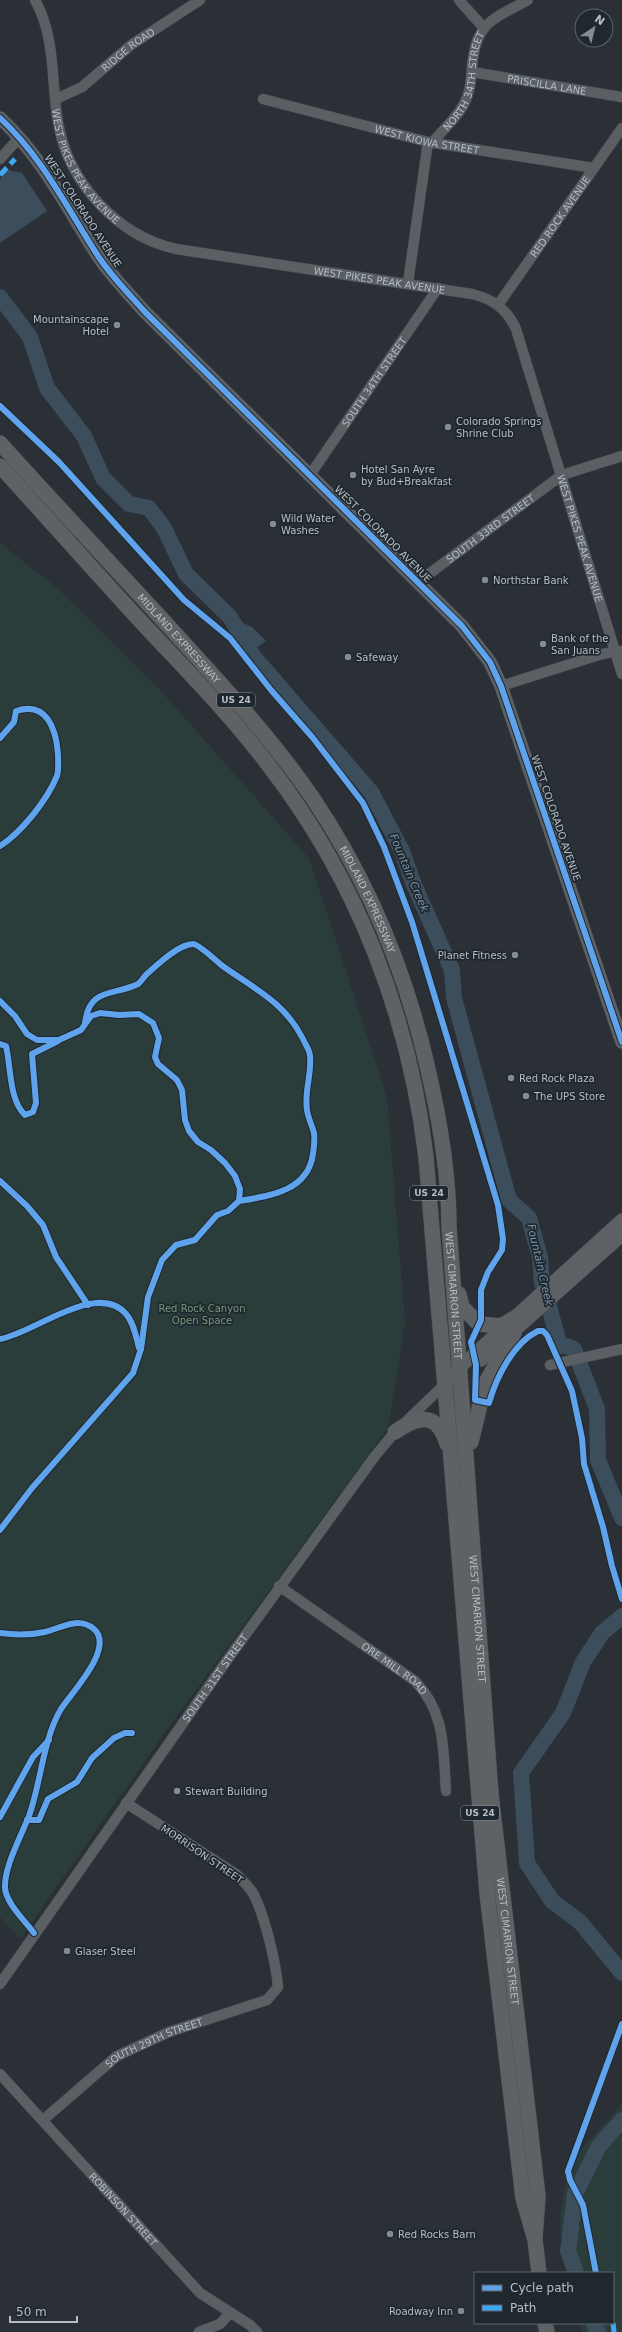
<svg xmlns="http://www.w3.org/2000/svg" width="622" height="2332" font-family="'DejaVu Sans',sans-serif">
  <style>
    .green { fill: #2b3d3b }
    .water { fill: #3c4e5c }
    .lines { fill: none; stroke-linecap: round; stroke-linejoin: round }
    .river { stroke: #3c4e5c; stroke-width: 16 }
    .minor-casing { stroke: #484c51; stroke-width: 11 }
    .major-casing { stroke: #484d52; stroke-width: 14 }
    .highway-casing { stroke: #474c51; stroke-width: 16 }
    .minor { stroke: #5a5f64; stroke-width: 10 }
    .major { stroke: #5d6165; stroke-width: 13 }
    .highway { stroke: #5f6264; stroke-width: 15 }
    .quiet { stroke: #3fa9f5; stroke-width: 5; stroke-dasharray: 10 5; stroke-linecap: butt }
    .cycleway-casing { stroke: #1f282f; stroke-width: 8 }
    .cycleway { stroke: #60a3ed; stroke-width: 6 }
    .poi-dot { fill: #848c93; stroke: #1f282f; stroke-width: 1.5 }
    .labels { text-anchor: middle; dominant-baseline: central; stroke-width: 3.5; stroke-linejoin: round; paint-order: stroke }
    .shield { fill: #1f282f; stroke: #889198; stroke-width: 1 }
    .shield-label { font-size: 9px; font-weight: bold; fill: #b5bec5 }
    .street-label { font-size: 10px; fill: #b5bec5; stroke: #1f282f }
    .poi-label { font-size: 10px; fill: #b5bec5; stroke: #1f282f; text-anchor: start }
    .park-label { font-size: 10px; fill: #76987a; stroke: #1f282f }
    .water-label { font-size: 11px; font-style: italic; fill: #7a92a5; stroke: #1f282f }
  </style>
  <rect width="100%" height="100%" fill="#2a3036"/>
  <!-- green -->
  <g class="green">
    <polygon points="0,543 56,587 160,690 309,858 387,1097 405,1323 388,1428 166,1731 20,1939 0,1917"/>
    <path d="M 622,2103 L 622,2332 L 582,2332 L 580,2323 L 613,2323 L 613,2273 L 567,2273 C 559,2241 557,2211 567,2179 C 568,2174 569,2166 572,2162 C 585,2140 608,2124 622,2103 Z"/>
  </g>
  <!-- water -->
  <g class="water">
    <polygon points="8,170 22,173 47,211 0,243 0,179"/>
    <polygon points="234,619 252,627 266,641 247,655 235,638 230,623"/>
  </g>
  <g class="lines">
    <!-- river -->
    <g class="river">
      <polyline points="0,297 30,337 47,388 84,436 103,478 129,504 149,508 164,528 186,574 230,617 254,657 371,792 402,851 414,885 452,970 454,998 509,1200 529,1218 540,1257 542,1282 560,1346 567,1346 574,1349 597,1409 598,1460 622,1518"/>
      <polyline points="622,1616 602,1633 583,1662 563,1713 521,1773 527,1863 552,1901 580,1922 622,1973"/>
      <polyline points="576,2273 568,2251 575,2194 599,2146 622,2120"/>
      <polyline points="594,2323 598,2332"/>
    </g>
    <!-- minor casing -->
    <g class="minor-casing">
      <g id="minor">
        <path id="s1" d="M 35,0 C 56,37 51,82 58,122 C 68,183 118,236 176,249 L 472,294 C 493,299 507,309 516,329 L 622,674"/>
        <polyline points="459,0 483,27"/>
        <path id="s2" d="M 472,72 L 622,97"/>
        <path id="s3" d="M 56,99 L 82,87 L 131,45 L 200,0"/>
        <path id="s4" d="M 263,99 L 428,142 L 594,168"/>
        <path id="s5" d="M 432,143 C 444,128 463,113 468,94 C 472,83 471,70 473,58 C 478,20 498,17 528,0"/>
        <polyline points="0,159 20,137"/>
        <polyline points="408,283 428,142"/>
        <path id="s6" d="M 498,305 L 622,128"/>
        <path id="s7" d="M 310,475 L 438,288"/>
        <path id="s8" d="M 418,582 L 562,475 L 622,456"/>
        <polyline points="501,686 602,654 622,651"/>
        <polyline points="550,1365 622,1349"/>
        <path id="s9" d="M 279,1586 L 415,1681 C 446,1713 443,1749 446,1791"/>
        <path id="s10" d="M 0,1984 L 230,1656 L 375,1456 L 395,1432 L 445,1384"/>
        <path id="s11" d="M 0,2074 L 200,2293 L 250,2325 L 257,2332"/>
        <path id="s12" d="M 43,2120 L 117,2056 L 169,2032 L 267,2000 L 278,1987 C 276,1963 265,1917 254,1895 C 250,1887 243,1881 236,1874 L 126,1803"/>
        <polyline points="199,2332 220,2324 230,2313"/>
      </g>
    </g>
    <!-- major casing -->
    <g class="major-casing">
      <g id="major">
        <path d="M 0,118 C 43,158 67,208 98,256 C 112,277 129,294 145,312 L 462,626 L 490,662 L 501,686 L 622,1042"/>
        <polyline points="481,1360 622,1235"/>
        <polyline points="445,1384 459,1368 622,1220"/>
      </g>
    </g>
    <!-- highway casing -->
    <g class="highway-casing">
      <g id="highway">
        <path id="s13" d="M 0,443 C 56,505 114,567 171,629 C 220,683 270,736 312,797 C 366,877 404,967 426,1061 C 439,1115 449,1172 449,1227 L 491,1794 L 538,2196 L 535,2238"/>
        <path d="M 0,466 C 45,515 89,565 134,614 C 180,664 229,712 270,767 C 357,880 409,1015 426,1157 L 487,1893 L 523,2198 L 535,2240 L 539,2273"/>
        <polyline points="459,1294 462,1307 479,1324 501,1326 518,1316"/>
        <path d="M 395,1432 C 417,1417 437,1410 447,1444"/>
        <polyline points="471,1442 485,1384 514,1333"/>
        <polyline points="545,2323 547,2332"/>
      </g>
    </g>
    <!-- minor -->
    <use href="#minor" class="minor"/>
    <!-- major -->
    <use href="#major" class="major"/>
    <!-- highway -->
    <use href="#highway" class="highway"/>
    <!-- quiet -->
    <g class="quiet">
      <polyline points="0,175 15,159"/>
      <polyline points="613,2323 614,2332"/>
    </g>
    <!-- cycleway casing -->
    <g class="cycleway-casing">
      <g id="cycleway">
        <path d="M 0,118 C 43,158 67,208 98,256 C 112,277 129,294 145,312 L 462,626 L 490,662 L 501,686 L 622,1042"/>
        <path d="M 0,406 L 59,462 L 184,600 L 230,638 L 271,690 L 313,738 L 363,803 L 384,847 L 412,922 L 498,1205 L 503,1239 L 502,1250 L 488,1272 L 481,1290 L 481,1320 L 471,1342 L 476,1365 L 475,1400 L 489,1403 C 496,1378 513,1343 538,1331 L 543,1331 L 547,1335 L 572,1391 L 582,1438 L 584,1464 L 603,1527 L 612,1566 L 622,1599"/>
        <path d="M 0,738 L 14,722 L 16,711 C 47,701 56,729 58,754 C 58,761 59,769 57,776 C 47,800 22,832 0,846"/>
        <polyline points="0,1001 15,1016 27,1034 37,1040 59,1040 81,1030 91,1016 100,1013 119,1015 139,1014 153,1023 159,1038 155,1057 158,1064 177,1080 182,1090 185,1120 189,1131 198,1142 211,1150 225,1163 235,1176 240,1189 239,1201 228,1211 217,1215 195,1240 176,1245 162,1260 148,1297 141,1349 133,1373 32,1488 0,1530"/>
        <path d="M 85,1023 C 89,987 114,996 138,984 C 142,981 144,976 148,973 C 158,964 179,944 193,944 C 199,944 217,962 224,967 C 255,989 285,1003 303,1039 C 305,1044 310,1050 310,1056 C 312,1073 304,1092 307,1110 C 308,1118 312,1125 314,1133 C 315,1139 314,1147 313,1154 C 308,1191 270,1196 239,1201"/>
        <path d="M 0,1044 L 6,1046 C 11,1067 9,1100 25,1115 L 33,1112 L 36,1103 L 32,1054 L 58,1041"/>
        <polyline points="0,1181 27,1206 43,1225 56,1257 88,1305"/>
        <path d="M 0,1339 C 33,1334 97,1280 126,1314 C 134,1323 136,1337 139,1348"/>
        <path d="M 0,1633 C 15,1635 31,1635 45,1632 C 61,1628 78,1616 94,1629 C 115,1648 72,1692 61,1709 C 43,1739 41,1783 29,1816 C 21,1836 4,1867 5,1888 C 6,1903 25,1921 34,1933"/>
        <polyline points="0,1817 33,1757 49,1740"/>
        <polyline points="27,1820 39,1820 48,1799 77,1782 92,1758 114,1738 125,1733 132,1733"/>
        <polyline points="596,2273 583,2205 570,2180 568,2171 622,2024"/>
      </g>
    </g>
    <!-- cycleway -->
    <use href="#cycleway" class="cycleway"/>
  </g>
  <!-- markers -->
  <g class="poi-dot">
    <circle cx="117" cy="325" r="4"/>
    <circle cx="448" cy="427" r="4"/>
    <circle cx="353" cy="475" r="4"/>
    <circle cx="273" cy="524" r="4"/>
    <circle cx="485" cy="580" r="4"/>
    <circle cx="543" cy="644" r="4"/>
    <circle cx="348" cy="657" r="4"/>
    <circle cx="515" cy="955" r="4"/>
    <circle cx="511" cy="1078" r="4"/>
    <circle cx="526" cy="1096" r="4"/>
    <circle cx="177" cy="1791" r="4"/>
    <circle cx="67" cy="1951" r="4"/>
    <circle cx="390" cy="2234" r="4"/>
    <circle cx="461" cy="2311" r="4"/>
  </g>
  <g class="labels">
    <!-- shield labels -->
    <g class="shield">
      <rect x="217" y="693" width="38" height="14" rx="3"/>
      <rect x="410" y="1186" width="38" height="14" rx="3"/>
      <rect x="461" y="1806" width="38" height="14" rx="3"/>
    </g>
    <g class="shield-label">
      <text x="236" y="700">US 24</text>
      <text x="429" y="1193">US 24</text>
      <text x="480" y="1813">US 24</text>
    </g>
    <!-- street labels -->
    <g class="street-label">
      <text stroke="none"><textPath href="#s3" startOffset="88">RIDGE ROAD</textPath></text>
      <text stroke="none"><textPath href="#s5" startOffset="72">NORTH 34TH STREET</textPath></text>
      <text stroke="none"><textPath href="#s2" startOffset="76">PRISCILLA LANE</textPath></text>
      <text stroke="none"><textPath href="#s4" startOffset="169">WEST KIOWA STREET</textPath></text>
      <text stroke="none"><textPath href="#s1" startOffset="178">WEST PIKES PEAK AVENUE</textPath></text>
      <text transform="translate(83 211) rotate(57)">WEST COLORADO AVENUE</text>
      <text stroke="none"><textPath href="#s6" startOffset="108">RED ROCK AVENUE</textPath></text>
      <text stroke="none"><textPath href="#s1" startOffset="514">WEST PIKES PEAK AVENUE</textPath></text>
      <text stroke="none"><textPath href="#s7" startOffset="113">SOUTH 34TH STREET</textPath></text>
      <text stroke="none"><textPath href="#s8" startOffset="90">SOUTH 33RD STREET</textPath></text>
      <text transform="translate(383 534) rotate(45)">WEST COLORADO AVENUE</text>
      <text stroke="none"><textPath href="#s1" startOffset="885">WEST PIKES PEAK AVENUE</textPath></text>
      <text stroke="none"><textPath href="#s13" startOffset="265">MIDLAND EXPRESSWAY</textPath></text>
      <text transform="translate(556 818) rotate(71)">WEST COLORADO AVENUE</text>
      <text stroke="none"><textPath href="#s13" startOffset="589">MIDLAND EXPRESSWAY</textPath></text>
      <text stroke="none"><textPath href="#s13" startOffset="998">WEST CIMARRON STREET</textPath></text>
      <text stroke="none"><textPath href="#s13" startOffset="1322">WEST CIMARRON STREET</textPath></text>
      <text stroke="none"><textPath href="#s9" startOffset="142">ORE MILL ROAD</textPath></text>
      <text stroke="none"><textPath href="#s10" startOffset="374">SOUTH 31ST STREET</textPath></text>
      <text transform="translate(202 1854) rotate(34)">MORRISON STREET</text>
      <text stroke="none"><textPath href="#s13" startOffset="1646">WEST CIMARRON STREET</textPath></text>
      <text stroke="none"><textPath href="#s12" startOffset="137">SOUTH 29TH STREET</textPath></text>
      <text stroke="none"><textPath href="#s11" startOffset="183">ROBINSON STREET</textPath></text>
    </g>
    <!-- poi labels -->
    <g class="poi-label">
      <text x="109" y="319" text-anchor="end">Mountainscape<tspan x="109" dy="12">Hotel</tspan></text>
      <text x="456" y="421">Colorado Springs<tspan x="456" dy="12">Shrine Club</tspan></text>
      <text x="361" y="469">Hotel San Ayre<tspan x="361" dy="12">by Bud+Breakfast</tspan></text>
      <text x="281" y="518">Wild Water<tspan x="281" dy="12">Washes</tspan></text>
      <text x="493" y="580">Northstar Bank</text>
      <text x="551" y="638">Bank of the<tspan x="551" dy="12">San Juans</tspan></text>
      <text x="356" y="657">Safeway</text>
      <text x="507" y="955" text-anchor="end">Planet Fitness</text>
      <text x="519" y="1078">Red Rock Plaza</text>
      <text x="534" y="1096">The UPS Store</text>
      <text x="185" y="1791">Stewart Building</text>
      <text x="75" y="1951">Glaser Steel</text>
      <text x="398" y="2234">Red Rocks Barn</text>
      <text x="453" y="2311" text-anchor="end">Roadway Inn</text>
    </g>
    <!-- park labels -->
    <g class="park-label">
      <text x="202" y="1308">Red Rock Canyon<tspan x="202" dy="12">Open Space</tspan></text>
    </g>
    <!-- water labels -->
    <g class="water-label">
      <text transform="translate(409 873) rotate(67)">Fountain Creek</text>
      <text transform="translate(540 1265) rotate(77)">Fountain Creek</text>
    </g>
  </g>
  <!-- legend -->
  <rect x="474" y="2272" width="140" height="52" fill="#1f282f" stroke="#5b646b"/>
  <rect x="482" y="2285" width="20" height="6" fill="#60a3ed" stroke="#5b646b"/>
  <text x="510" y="2292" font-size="12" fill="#b5bec5">Cycle path</text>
  <rect x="482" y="2305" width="20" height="6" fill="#3fa9f5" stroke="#5b646b"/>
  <text x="510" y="2312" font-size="12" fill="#b5bec5">Path</text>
  <!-- north arrow -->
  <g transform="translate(594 28) rotate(35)"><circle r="19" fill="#1f282f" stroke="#5b646b"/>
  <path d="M0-3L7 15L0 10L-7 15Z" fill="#848c93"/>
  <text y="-6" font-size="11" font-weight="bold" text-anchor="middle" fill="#b5bec5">N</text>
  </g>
  <!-- scale -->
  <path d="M10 2316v6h67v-6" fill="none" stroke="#b5bec5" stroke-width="2"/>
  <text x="16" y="2316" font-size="12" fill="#b5bec5" stroke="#1f282f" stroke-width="3" paint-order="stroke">50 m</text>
</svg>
